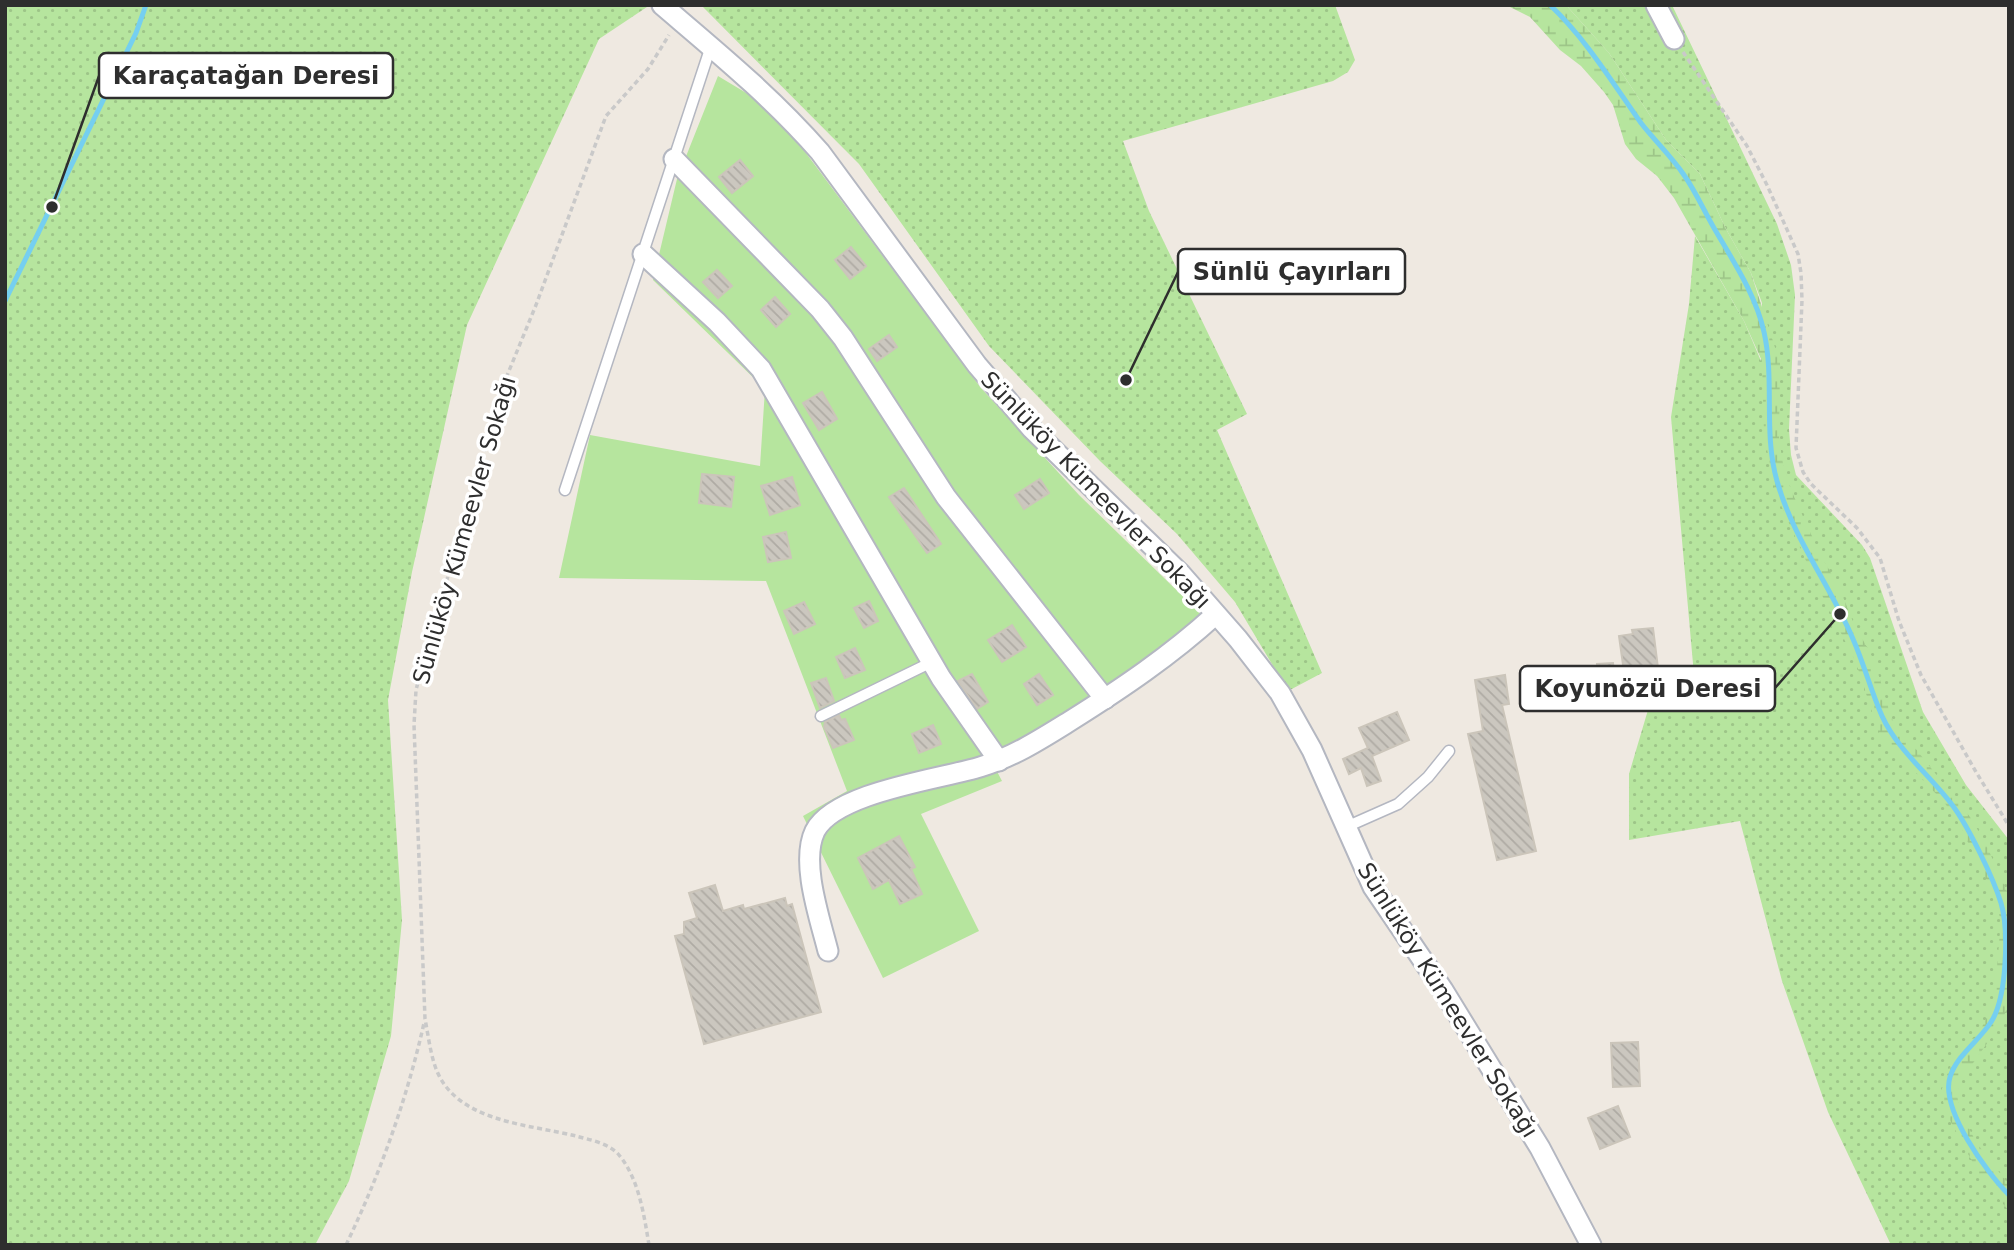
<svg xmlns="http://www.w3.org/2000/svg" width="2014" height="1250" font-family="'DejaVu Sans',sans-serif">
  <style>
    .grass { fill: url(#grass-dots) }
    .wetland { fill: url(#wetland-marsh) }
    .garden { fill: #b6e59e }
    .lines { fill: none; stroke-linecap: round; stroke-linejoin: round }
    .stream { stroke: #75cff0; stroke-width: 5 }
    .building { fill: url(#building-back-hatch); stroke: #cbc5ba; stroke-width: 2 }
    .service-casing { stroke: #b4b7c1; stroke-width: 13 }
    .minor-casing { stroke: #b4b7c1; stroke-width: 23 }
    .path { stroke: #c9c9c9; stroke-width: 3.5; stroke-dasharray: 5 3.5; stroke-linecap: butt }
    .service { stroke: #fff; stroke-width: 10 }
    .minor { stroke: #fff; stroke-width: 19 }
    .labels { text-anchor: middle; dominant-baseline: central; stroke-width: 7; stroke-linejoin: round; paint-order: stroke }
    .street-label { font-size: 23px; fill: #2e2e2e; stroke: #fff }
    .leader { fill: none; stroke: #2e2e2e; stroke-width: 2.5 }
    .callout-dot { fill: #2e2e2e; stroke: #fff; stroke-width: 2.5 }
    .callout { fill: #fff; stroke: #2e2e2e; stroke-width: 2.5 }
    .callout-label { font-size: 24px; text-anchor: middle; font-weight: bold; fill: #2e2e2e }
  </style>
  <defs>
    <pattern id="grass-dots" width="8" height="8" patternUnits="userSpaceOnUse" patternTransform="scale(1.75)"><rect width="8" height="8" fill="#b6e59e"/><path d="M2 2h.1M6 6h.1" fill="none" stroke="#9dc588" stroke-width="1.8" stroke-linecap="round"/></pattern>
    <pattern id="wetland-marsh" width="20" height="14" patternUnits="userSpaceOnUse" patternTransform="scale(1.75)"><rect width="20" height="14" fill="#b6e59e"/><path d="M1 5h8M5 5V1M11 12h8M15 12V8" fill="none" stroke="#9dc588"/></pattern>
    <pattern id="building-back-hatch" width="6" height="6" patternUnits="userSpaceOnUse" patternTransform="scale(1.75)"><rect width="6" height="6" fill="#cbc7bf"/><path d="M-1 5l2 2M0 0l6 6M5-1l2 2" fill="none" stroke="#afaba4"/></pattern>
  </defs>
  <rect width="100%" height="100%" fill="#efe9e1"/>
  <!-- grass -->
  <g class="grass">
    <polygon points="5,5 650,5 599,39 467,325 412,572 388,700 402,920 391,1036 349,1181 315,1245 5,1245"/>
    <polygon points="701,5 1335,5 1355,60 1348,72 1333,81 1123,141 1149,211 1247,414 1217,430 1322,673 1288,691 1235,602 1177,534 1100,461 989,346 859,164"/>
    <polygon points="1566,5 1672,5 1777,224 1791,265 1795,295 1789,429 1791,455 1796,475 1862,545 1870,558 1923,712 1966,785 2009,840 2009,1245 1891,1245 1828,1112 1782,981 1740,821 1629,840 1629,774 1653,693 1695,686 1671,417 1689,304 1695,236 1744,321 1761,361 1762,303 1751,273 1726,229 1700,174 1666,140 1609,53"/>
  </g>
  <!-- wetland -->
  <polygon class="wetland" points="1506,5 1566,5 1609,53 1666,140 1700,174 1726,229 1751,273 1780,363 1779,438 1783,464 1791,490 1820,554 1839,587 1854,624 1874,660 1892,719 1970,817 1985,842 2009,896 2009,1002 2004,1016 1993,1035 1961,1080 1957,1095 1960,1111 1976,1142 2009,1185 2009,1211 1980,1176 1945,1111 1941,1091 1952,1062 1982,1027 1994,1002 2001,920 1987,881 1956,818 1943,801 1880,736 1856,663 1816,583 1775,492 1764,433 1762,361 1744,321 1674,198 1657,176 1636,159 1625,144 1613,105 1604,92 1581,66 1560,50 1530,17"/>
  <!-- garden -->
  <polygon class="garden" points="718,76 763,103 794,137 981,388 1079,495 1203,616 1110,686 991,760 1002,781 921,814 979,931 883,978 803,816 847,791 766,581 559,578 590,435 760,466 765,389 653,280 677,179"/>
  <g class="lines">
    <!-- stream -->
    <g class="stream">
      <path d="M 1550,5 C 1586,39 1612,82 1641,123 C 1655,141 1672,157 1684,175 C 1696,192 1704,211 1714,228 C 1733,261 1756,295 1764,332 C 1775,381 1763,432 1777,481 C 1793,538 1830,585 1853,639 C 1864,664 1871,691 1882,716 C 1898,751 1930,775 1953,806 C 1969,828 1993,877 2001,903 C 2009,930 2007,998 1991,1022 C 1979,1041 1957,1055 1950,1077 C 1940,1109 1987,1173 2009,1195"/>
      <polyline points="5,301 136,33 146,5"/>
    </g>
  </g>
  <!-- building -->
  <g class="building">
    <polygon points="740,160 753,176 732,193 719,177"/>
    <polygon points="851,247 866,266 850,279 835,260"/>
    <polygon points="717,270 732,286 718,298 703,282"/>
    <polygon points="775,297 790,314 776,327 761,310"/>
    <polygon points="889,335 897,347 877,361 869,349"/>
    <polygon points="822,392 837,419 819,430 803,403"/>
    <polygon points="702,474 734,477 731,507 699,503"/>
    <polygon points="792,477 800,505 770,515 761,486"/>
    <polygon points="1040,479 1049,493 1024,509 1015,495"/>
    <polygon points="904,488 941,544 927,553 889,497"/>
    <polygon points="786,532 791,558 768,562 763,537"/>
    <polygon points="869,601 878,621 864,628 854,608"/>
    <polygon points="804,602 815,624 794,634 784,611"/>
    <polygon points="1012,625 1026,647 1002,662 988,640"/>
    <polygon points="1653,628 1658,668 1624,672 1619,636 1633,634 1632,630"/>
    <polygon points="855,648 865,670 845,678 836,657"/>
    <polygon points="1613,663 1615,680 1598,681 1597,664"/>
    <polygon points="972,674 988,702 977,709 958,681"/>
    <polygon points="1039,674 1053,695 1037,705 1024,684"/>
    <polygon points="1505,675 1509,704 1502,705 1536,851 1497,860 1468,734 1483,731 1475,680"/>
    <polygon points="826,678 834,701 820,708 811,683"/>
    <polygon points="1397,712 1409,740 1372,756 1381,781 1367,786 1361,768 1349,774 1343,759 1368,748 1359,728"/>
    <polygon points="839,715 841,720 845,719 854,740 833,748 824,727 825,722"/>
    <polygon points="933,725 941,744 919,753 912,734"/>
    <polygon points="899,836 915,867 911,869 922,894 900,904 889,880 873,889 858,858"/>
    <polygon points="715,885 723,911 743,905 744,909 785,898 787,906 792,904 821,1012 704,1044 675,936 684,934 684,922 697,918 689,893"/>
    <polygon points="1638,1042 1640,1086 1613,1087 1611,1043"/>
    <polygon points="1618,1106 1630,1137 1600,1149 1588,1118"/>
  </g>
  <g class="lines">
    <!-- service casing -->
    <g class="service-casing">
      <g id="service">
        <polyline points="565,490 711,46"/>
        <polyline points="821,716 932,662"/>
        <polyline points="1346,827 1398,804 1428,777 1449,751"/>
      </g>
    </g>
    <!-- minor casing -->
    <g class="minor-casing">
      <g id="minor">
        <path d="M 662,5 C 717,52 772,97 820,152 L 977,365 L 1032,429 L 1181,574 L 1238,639 L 1280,693 L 1312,750 L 1373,887 L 1443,990 L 1540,1148 L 1591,1245"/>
        <polyline points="1656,5 1674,39"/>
        <polyline points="674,159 820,309 843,338 946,497 1105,699"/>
        <polyline points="643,254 717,322 761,369 941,678 999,761"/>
        <path d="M 828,951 C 820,919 800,862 815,831 C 835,792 941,779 980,767 C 1013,757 1041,739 1070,721 C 1121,689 1170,656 1215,615"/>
      </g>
    </g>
    <!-- path -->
    <g class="path">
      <polyline points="1683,52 1747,146 1767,185 1798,254 1801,273 1802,300 1796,448 1803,472 1811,484 1857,528 1880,558 1899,621 1921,675 1976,772 2009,826"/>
      <path d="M 346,1245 C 380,1174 407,1099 424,1023"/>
      <path d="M 649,1245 C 644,1215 639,1179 619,1155 C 609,1143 590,1140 576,1136 C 527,1124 454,1122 435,1066 C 430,1051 428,1034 425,1019 L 414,725 L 416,690 L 428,645 L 504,383 L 536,305 L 606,116 L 648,69 L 669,35"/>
    </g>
    <!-- service -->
    <use href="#service" class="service"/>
    <!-- minor -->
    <use href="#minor" class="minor"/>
  </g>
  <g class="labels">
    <!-- street labels -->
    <g class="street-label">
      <text transform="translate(1096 490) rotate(46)">Sünlüköy Kümeevler Sokağı</text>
      <text transform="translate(464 530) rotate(-74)">Sünlüköy Kümeevler Sokağı</text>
      <text transform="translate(1448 1000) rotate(58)">Sünlüköy Kümeevler Sokağı</text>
    </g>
  </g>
  <!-- callouts -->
  <path class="leader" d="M52 207L99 76M1126 380L1178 272M1840 614L1775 688"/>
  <g class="callout-dot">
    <circle cx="52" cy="207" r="7"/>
    <circle cx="1126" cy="380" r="7"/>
    <circle cx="1840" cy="614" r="7"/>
  </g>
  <g class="callout">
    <rect x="99" y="53" width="294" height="45" rx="7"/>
    <rect x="1178" y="249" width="227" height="45" rx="7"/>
    <rect x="1520" y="666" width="255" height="45" rx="7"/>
  </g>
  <g class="callout-label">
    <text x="246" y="84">Karaçatağan Deresi</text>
    <text x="1292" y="280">Sünlü Çayırları</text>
    <text x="1648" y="697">Koyunözü Deresi</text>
  </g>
  <!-- border -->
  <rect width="2014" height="1250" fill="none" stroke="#2e2e2e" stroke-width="14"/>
</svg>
